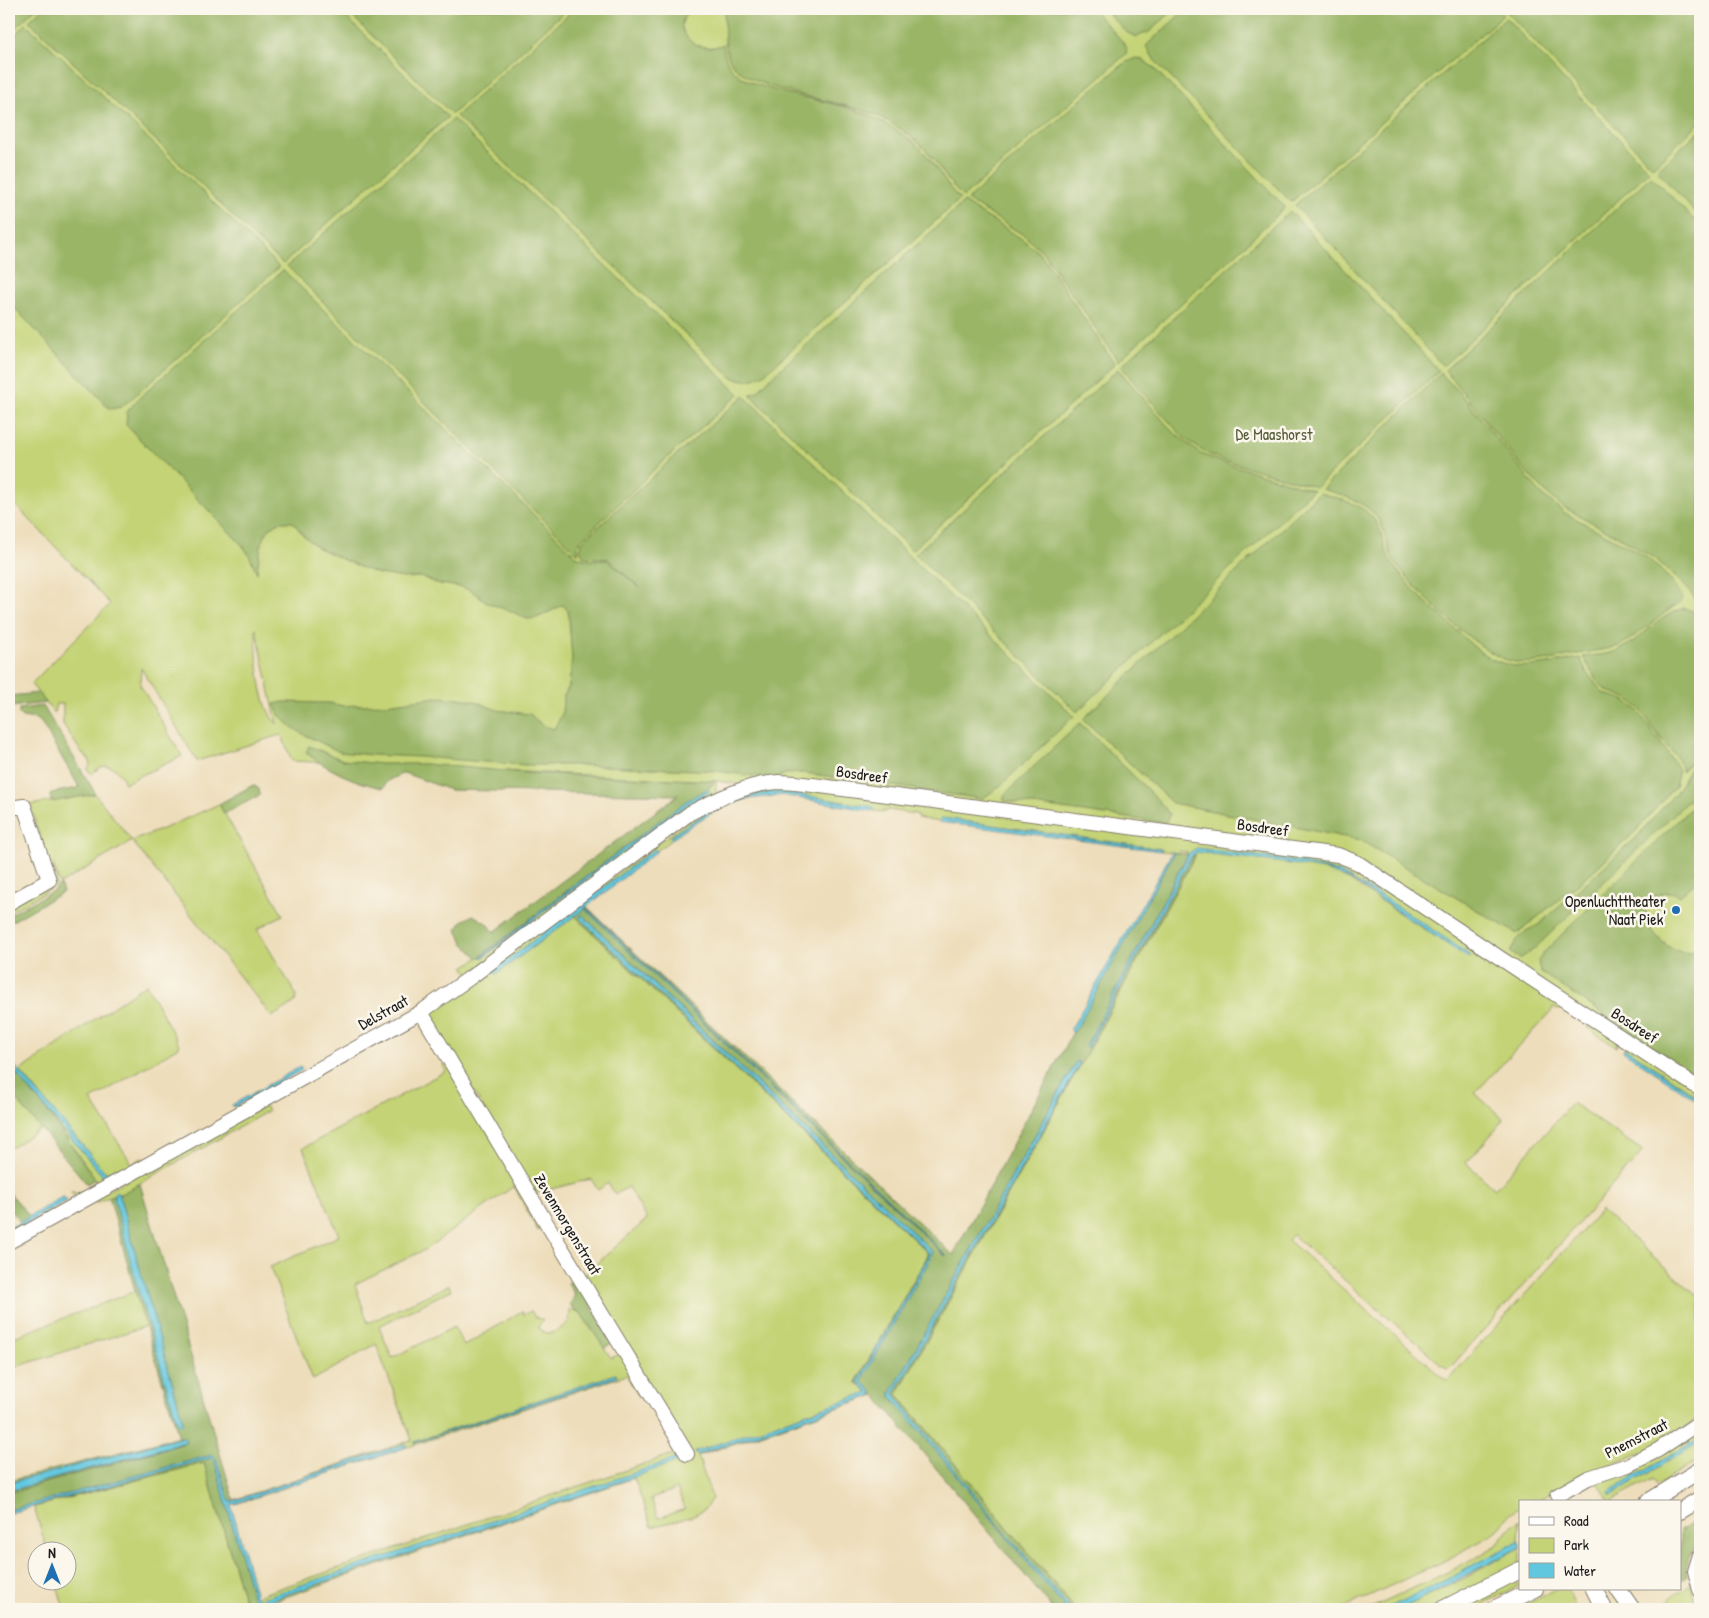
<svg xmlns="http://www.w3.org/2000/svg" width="1709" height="1618" font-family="'Patrick Hand',sans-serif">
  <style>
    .green { fill: #c3d375; stroke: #707848; fill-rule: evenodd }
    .forest { fill: #9ab566; stroke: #5b6841; fill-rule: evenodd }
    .water { fill: #61c7de; stroke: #3e727d }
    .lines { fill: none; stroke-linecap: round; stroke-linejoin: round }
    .minor-casing { stroke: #847c6b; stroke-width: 16 }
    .major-casing { stroke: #847c6b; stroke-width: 18 }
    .minor { stroke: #fff; stroke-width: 14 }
    .major { stroke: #fff; stroke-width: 16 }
    .poi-dot { fill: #1f6fb2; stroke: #fbf7ec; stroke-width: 2 }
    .labels { text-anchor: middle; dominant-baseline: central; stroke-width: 5; stroke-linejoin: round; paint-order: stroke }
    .park-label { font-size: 16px; fill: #565c3b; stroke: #fbf7ec }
    .street-label { font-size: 16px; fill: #1c1c1c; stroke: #fbf7ec }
    .poi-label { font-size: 16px; fill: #1c1c1c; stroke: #fbf7ec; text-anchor: end }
  </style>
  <rect width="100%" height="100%" fill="#fbf7ec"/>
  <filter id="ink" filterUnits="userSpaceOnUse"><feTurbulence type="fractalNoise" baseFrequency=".02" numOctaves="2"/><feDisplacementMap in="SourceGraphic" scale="10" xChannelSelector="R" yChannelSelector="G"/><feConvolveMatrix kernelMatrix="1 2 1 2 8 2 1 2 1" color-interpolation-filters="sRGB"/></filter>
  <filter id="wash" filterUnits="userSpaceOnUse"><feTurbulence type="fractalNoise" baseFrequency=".0096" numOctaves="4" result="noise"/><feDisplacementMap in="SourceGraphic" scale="20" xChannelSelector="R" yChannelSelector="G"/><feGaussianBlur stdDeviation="1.12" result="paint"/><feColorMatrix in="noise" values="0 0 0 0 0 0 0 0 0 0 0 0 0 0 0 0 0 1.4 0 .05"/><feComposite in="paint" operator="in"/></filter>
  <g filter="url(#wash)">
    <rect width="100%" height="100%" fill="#edddba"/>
    <!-- green -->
    <g class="green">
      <path d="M 9,9 L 1700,9 L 1700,1103 L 1698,1101 L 1700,1098 L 1625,1048 L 1626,1047 L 1619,1042 L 1616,1047 L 1587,1028 L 1589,1024 L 1562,1008 L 1560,1010 L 1553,1007 L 1551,1012 L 1475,1093 L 1504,1120 L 1466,1163 L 1495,1189 L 1572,1103 L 1643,1151 L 1448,1370 L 1293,1235 L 1288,1240 L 1447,1381 L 1601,1210 L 1700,1298 L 1700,1418 L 1656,1447 L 1584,1475 L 1535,1502 L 1533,1499 L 1529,1502 L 1520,1502 L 1520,1507 L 1510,1514 L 1495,1533 L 1490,1536 L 1450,1558 L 1341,1609 L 1075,1609 L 897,1394 L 1084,1058 L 1196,854 L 1187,854 L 1187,852 L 1179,851 L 1178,853 L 1161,851 L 1161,849 L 941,818 L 940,822 L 917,818 L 918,817 L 916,814 L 888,810 L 884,812 L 874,811 L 874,810 L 783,792 L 763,793 L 730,801 L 705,813 L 671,837 L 672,839 L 637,866 L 654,849 L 493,971 L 496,974 L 575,916 L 926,1251 L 929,1255 L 856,1382 L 869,1392 L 695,1452 L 698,1455 L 873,1394 L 875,1395 L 698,1456 L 712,1498 L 705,1509 L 690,1517 L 652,1527 L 634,1478 L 259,1606 L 258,1604 L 628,1479 L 681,1460 L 258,1600 L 257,1596 L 682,1451 L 585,1274 L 647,1219 L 628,1187 L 615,1194 L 608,1183 L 598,1190 L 591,1179 L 535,1193 L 430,1020 L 430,1011 L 703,810 L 764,788 L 716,781 L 716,795 L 469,974 L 464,967 L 481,956 L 483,958 L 670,817 L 688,804 L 710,792 L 708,789 L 715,781 L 292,761 L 282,736 L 280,735 L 197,761 L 141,668 L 140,685 L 182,756 L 125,783 C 118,767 106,759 92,774 L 87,770 L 90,765 L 89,759 L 82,753 L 63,724 L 63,704 L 56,704 L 54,713 L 31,684 L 110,604 L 9,498 ZM 256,628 L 276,720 L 277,724 C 259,708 256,652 256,628 ZM 1340,876 L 1344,876 L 1426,926 L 1470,956 L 1467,957 L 1350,881 ZM 677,1489 L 685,1509 L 658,1518 L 651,1498 Z"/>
      <polygon points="95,794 132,841 165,828 219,804 283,915 257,929 297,996 295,1002 272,1017 132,841 60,884 53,863 57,880 56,886 9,912 9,906 53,881 30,805"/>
      <polygon points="146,984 180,1046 91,1100 132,1164 142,1158 144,1159 76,1198 71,1192 73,1191 77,1194 94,1186 96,1180 46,1109 102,1175 105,1177 121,1170 117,1168 108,1173 104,1171 20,1071"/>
      <path d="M 447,1062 L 542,1223 L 538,1231 L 514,1186 L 426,1249 L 355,1284 L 368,1323 L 449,1285 L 451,1290 L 379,1326 L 392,1358 L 454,1327 L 464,1346 L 522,1311 L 524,1315 L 531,1311 L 535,1317 L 543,1320 L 538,1327 C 548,1340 561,1329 569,1321 L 570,1310 L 580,1312 L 611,1358 L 622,1353 L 650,1398 L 640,1398 L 626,1375 L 235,1504 L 406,1447 L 406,1445 L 234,1500 L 412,1440 L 376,1344 L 313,1380 L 270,1267 L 339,1236 L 303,1148 L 446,1071 L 443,1065 ZM 616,1374 L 617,1375 L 414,1443 L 415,1442 Z"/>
      <polygon points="9,1091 42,1128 9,1149"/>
      <polygon points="265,1106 268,1111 121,1194 114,1193 114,1195 95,1203 94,1198"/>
      <polygon points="135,1291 147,1326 9,1369 9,1339"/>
      <polygon points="1700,1427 1700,1438 1610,1491 1611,1495 1700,1442 1700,1459 1657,1485 1653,1479 1610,1502 1599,1484 1600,1479"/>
      <polygon points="179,1437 179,1439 9,1483 9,1481"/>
      <polygon points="182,1443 183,1444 9,1493 9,1491"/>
      <polygon points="204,1463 247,1609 64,1609 56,1581 68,1580 68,1550 47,1550 34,1507"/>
      <polygon points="1520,1520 1519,1541 1454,1576 1395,1605 1386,1609 1369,1609 1471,1561 1487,1551 1497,1545 1508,1530"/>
      <polygon points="1520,1547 1520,1566 1433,1609 1400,1609 1465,1578"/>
      <polygon points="1515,1578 1519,1586 1473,1609 1451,1609"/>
      <path d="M 1691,1584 L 1699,1609 L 1668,1609 C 1664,1598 1683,1590 1691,1584 Z"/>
      <polygon points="1557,1589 1567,1589 1576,1609 1516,1609"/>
    </g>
    <!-- forest -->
    <g class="forest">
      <polygon points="9,9 35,9 9,34"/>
      <polygon points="42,9 338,9 448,117 367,187 283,264 251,234 163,147 29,21"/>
      <polygon points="345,9 567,9 452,114"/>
      <path d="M 574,9 L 689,9 C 686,14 681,21 682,27 C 686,45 708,52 723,44 C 724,52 726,62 732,69 C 741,79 755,84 768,88 C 804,100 851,103 882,122 C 896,130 912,139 923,151 C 937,166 945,185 960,199 L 764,374 C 753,382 743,381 731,377 L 456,116 Z"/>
      <path d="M 724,9 L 1092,9 L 1124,43 C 1127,47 1127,49 1126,54 L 963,197 C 951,186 944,174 935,161 C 921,142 902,129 882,118 C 849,100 741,92 729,58 C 723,44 725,24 724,9 Z"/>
      <polygon points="1104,9 1175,9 1149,32 1136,37 1126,32"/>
      <polygon points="1186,9 1497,9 1503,15 1291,202 1155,61 1146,46 1149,43"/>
      <polygon points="1504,9 1700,9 1700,122 1653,167"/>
      <polygon points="1506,18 1649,171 1443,366 1295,205"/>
      <polygon points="26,24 160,150 279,267 130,400 121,407 110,409 9,302 9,41"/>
      <polygon points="1136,58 1141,59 1153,67 1285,207 1241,249 1118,361 1043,252 1025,236 967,200 1092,90 1126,62"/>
      <polygon points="453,119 739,394 658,466 581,540 578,545 578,554 287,266"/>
      <polygon points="1700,130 1700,218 1657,170"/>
      <polygon points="1651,176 1700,226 1700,606 1688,589 1657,560 1621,538 1565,508 1549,496 1527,473 1445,370"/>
      <path d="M 964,202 C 990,221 1019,233 1042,256 L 1115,364 L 912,550 L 750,395 L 758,391 L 767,381 Z"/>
      <polygon points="1290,211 1439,371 1316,487 1223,460 1204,452 1183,437 1136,385 1121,366"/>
      <path d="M 283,270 L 576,556 L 587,560 L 607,560 L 640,588 L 608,559 L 584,557 L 580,550 L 583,541 L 665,465 L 744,396 L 1074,716 L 1000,786 L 982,799 L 805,773 L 785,774 L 775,779 L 716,771 L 580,765 L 525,765 L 421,757 L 372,755 L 340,752 L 305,735 L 292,727 L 279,715 L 274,704 L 284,702 L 330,703 L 343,706 L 357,705 L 387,704 L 436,697 L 459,698 L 475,701 L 497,710 L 530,714 L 542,725 L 554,729 L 562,714 L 563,698 L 569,686 L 572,659 L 569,619 L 568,611 L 563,605 L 537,618 L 527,619 L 515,613 L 488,603 L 470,590 L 461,587 L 439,584 L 421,577 L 404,578 L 379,574 L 357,566 L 318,548 L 304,536 L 293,522 C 287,522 279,521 274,525 C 260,535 259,557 257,573 L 249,555 L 243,546 L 126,425 L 127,412 L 138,399 Z"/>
      <polygon points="1118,369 1173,432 1201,454 1222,462 1313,490 1077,712 915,554"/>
      <path d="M 1441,373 L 1466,400 L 1540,493 L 1565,513 L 1640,553 L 1650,560 L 1667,576 L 1682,595 L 1681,602 C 1659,615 1641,634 1619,646 C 1605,650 1591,651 1578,654 C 1555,658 1529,667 1507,660 C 1477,651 1411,587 1394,561 C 1388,551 1387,540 1383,529 C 1375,504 1345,496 1322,489 Z"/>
      <path d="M 1319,493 C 1339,498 1371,506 1379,528 C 1384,540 1384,551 1392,563 C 1409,588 1433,609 1455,629 C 1466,639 1477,651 1490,658 C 1498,662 1507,665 1516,666 C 1537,668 1559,661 1580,658 L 1587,673 L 1603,693 L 1625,700 L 1637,710 L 1679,769 L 1675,786 L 1636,831 L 1593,871 L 1517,934 L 1360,840 L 1172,803 L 1083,719 Z"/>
      <path d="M 1684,608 L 1693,611 L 1700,622 L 1700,756 L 1687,765 L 1682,772 L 1682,767 L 1675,755 L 1663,742 L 1640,709 L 1627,698 L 1606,690 L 1597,681 L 1583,657 C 1595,655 1610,655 1621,649 C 1644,637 1659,615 1684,608 Z"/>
      <polygon points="39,693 46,703 9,707 9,696"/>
      <polygon points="43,706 94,791 95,794 51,802 50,795 51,793 78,788 78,785 41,722 36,719 22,717 19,714 19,709"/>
      <polygon points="1080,723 1159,801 1170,815 1165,823 1004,801 1004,795"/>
      <path d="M 309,746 L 343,760 L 381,764 L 425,764 L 526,773 L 716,781 C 703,794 684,803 669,814 L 478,958 L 464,944 L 457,930 L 461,922 L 473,915 L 488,924 L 494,932 L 678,795 L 450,790 L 404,773 L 387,781 L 383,788 C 355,783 329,770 306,753 Z"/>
      <polygon points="1700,761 1700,789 1533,950 1520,959 1510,952 1517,940 1526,931 1538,925 1559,907 1635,839 1677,791 1691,767"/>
      <polygon points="253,785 259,789 260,795 224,814 219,804"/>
      <path d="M 1700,799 L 1700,883 C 1691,884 1686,889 1680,896 C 1675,892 1668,891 1662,893 C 1626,905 1657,947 1682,952 C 1688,953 1694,952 1700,949 L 1700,1078 L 1540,972 L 1538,961 L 1544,952 Z"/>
      <path d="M 1174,853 L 1188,854 L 1086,1046 L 1087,1048 L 1191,857 L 1195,855 L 1084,1058 L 897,1394 L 1075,1609 L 1070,1609 L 998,1524 L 894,1394 L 1079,1065 L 1078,1061 L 1076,1062 L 891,1393 L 891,1396 L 1066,1609 L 1053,1609 L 875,1395 L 862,1382 L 862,1380 L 930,1259 L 932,1251 L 616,947 L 582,915 L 580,916 L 930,1252 L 929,1256 L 858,1382 L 870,1391 L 868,1391 L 856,1382 L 928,1255 L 926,1251 L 575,916 L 587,907 L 953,1255 L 1073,1032 ZM 586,909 L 588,909 L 946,1255 L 945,1256 Z"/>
      <polygon points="60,884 63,892 9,923 9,915 55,890"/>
      <polygon points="9,1065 46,1109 95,1179 87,1184 9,1091"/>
      <polygon points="140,1184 234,1501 229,1502 216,1458 212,1455 9,1510 9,1493 182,1444 186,1441 183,1437 180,1438 179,1437 135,1291 109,1196 114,1195 138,1290 177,1422 183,1421 119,1195"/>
      <polygon points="9,1192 30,1217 20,1222 9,1208"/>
      <polygon points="576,1278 612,1343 604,1348 580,1312 574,1310 570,1304 575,1295 568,1283"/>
      <polygon points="211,1458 214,1459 256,1609 247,1609 204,1463 9,1513"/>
      <path d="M 1700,1518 L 1700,1540 C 1690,1551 1686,1561 1686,1576 L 1680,1581 L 1680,1530 Z"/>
    </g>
    <!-- water -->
    <g class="water">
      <polygon points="708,789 710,792 688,804 482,958 481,957 669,814 688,800"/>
      <path d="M 772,792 L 783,792 L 874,807 L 874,810 L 872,811 L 782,795 L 747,799 L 722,807 L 696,822 L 672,839 L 670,837 C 705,812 729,797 772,792 Z"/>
      <polygon points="941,818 1161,849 1161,851 940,822"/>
      <polygon points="1197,848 1300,862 1340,873 1383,897 1451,942 1470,956 1467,957 1351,880 1328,871 1292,864 1196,852 1191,857 1087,1048 1086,1046 1189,853"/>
      <polygon points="654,849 657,851 575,916 496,974 493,971"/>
      <polygon points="1173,851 1174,853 1075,1031 1072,1032 1071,1029"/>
      <polygon points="587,909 946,1255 946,1256 586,910"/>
      <polygon points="582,915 932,1251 932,1255 930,1259 862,1380 862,1382 871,1390 873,1395 696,1455 695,1452 697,1451 869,1392 858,1382 930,1254 580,918 580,916"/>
      <polygon points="1625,1048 1700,1099 1698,1101 1623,1051"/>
      <polygon points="9,1059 104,1171 108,1173 118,1168 121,1170 107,1177 102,1175 9,1065"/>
      <polygon points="1078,1061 1079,1065 894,1394 998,1524 1070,1609 1066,1609 891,1396 891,1393 1076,1062"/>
      <polygon points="300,1067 302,1070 234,1107 232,1106 232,1105"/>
      <polygon points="116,1192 119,1195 183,1421 180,1426 177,1422 138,1290 114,1198 114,1193"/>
      <polygon points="62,1197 66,1199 66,1201 9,1233 9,1229"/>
      <polygon points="616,1374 617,1376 613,1378 414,1443 414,1442"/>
      <polygon points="183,1437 185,1438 186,1441 182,1443 9,1491 9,1483"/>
      <polygon points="1700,1438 1700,1442 1611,1495 1609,1493 1610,1491"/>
      <polygon points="405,1444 406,1447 231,1505 257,1600 678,1458 681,1460 628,1479 259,1604 260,1609 256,1609 214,1459 211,1458 9,1513 9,1510 212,1455 216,1458 230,1502"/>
      <polygon points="1520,1540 1520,1547 1411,1604 1400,1609 1386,1609 1454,1576"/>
    </g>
  </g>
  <g filter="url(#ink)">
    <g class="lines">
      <!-- minor casing -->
      <g class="minor-casing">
        <g id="minor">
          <polyline points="9,808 24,806 49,880 9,903"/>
          <polyline points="421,1012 547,1224 687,1454"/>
          <path d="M 9,1242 L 421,1012 L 471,977 L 690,813 C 717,799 747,784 778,782 C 790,782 802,784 813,785 L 1338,855 L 1358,863 L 1503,960 L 1700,1089"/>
          <polyline points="1558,1495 1588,1478 1628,1465 1658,1450 1700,1422"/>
          <polyline points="1700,1555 1695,1571 1700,1590"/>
        </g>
      </g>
      <!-- major casing -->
      <g class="major-casing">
        <g id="major">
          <polyline points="1648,1502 1700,1470"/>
          <polyline points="1680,1511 1700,1499"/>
          <polyline points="1594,1589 1604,1609"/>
          <polyline points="1618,1589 1632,1609"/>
          <polyline points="1443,1609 1520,1570"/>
          <polyline points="1494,1609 1535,1589"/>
        </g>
      </g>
      <!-- minor -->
      <use href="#minor" class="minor"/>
      <!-- major -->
      <use href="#major" class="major"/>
    </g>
  </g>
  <!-- markers -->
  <circle class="poi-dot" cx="1676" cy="910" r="5"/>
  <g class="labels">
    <!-- park labels -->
    <g class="park-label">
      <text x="1274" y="434">De Maashorst</text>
    </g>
    <!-- street labels -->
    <g class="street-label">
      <text transform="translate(862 774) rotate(8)">Bosdreef</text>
      <text transform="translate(1263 827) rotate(8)">Bosdreef</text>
      <text transform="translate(383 1012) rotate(-29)">Delstraat</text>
      <text transform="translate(1635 1025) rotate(33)">Bosdreef</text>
      <text transform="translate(568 1224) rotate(59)">Zevenmorgenstraat</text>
      <text transform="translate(1636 1438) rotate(-27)">Pnemstraat</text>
    </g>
    <!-- poi labels -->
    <g class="poi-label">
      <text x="1666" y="901">Openluchttheater<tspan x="1666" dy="18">'Naat Piek'</tspan></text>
    </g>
  </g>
  <!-- margin -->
  <rect width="1709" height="1618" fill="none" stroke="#fbf7ec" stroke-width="30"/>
  <!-- legend -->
  <rect x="1519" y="1500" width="162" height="90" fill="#fbf7ec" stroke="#a29f99"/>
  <rect x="1529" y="1517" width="25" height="8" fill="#ffffff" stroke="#a29f99"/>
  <text x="1564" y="1526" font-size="15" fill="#1c1c1c">Road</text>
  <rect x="1529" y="1538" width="25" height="15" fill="#c3d375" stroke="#a29f99"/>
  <text x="1564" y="1550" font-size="15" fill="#1c1c1c">Park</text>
  <rect x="1529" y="1563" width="25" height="15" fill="#61c7de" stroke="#a29f99"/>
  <text x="1564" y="1576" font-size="15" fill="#1c1c1c">Water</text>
  <!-- north arrow -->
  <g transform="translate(52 1566)"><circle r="24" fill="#fbf7ec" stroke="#a29f99"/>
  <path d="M0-4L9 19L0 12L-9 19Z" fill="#1f6fb2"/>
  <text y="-8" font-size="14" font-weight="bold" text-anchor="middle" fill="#1c1c1c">N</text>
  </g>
</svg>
